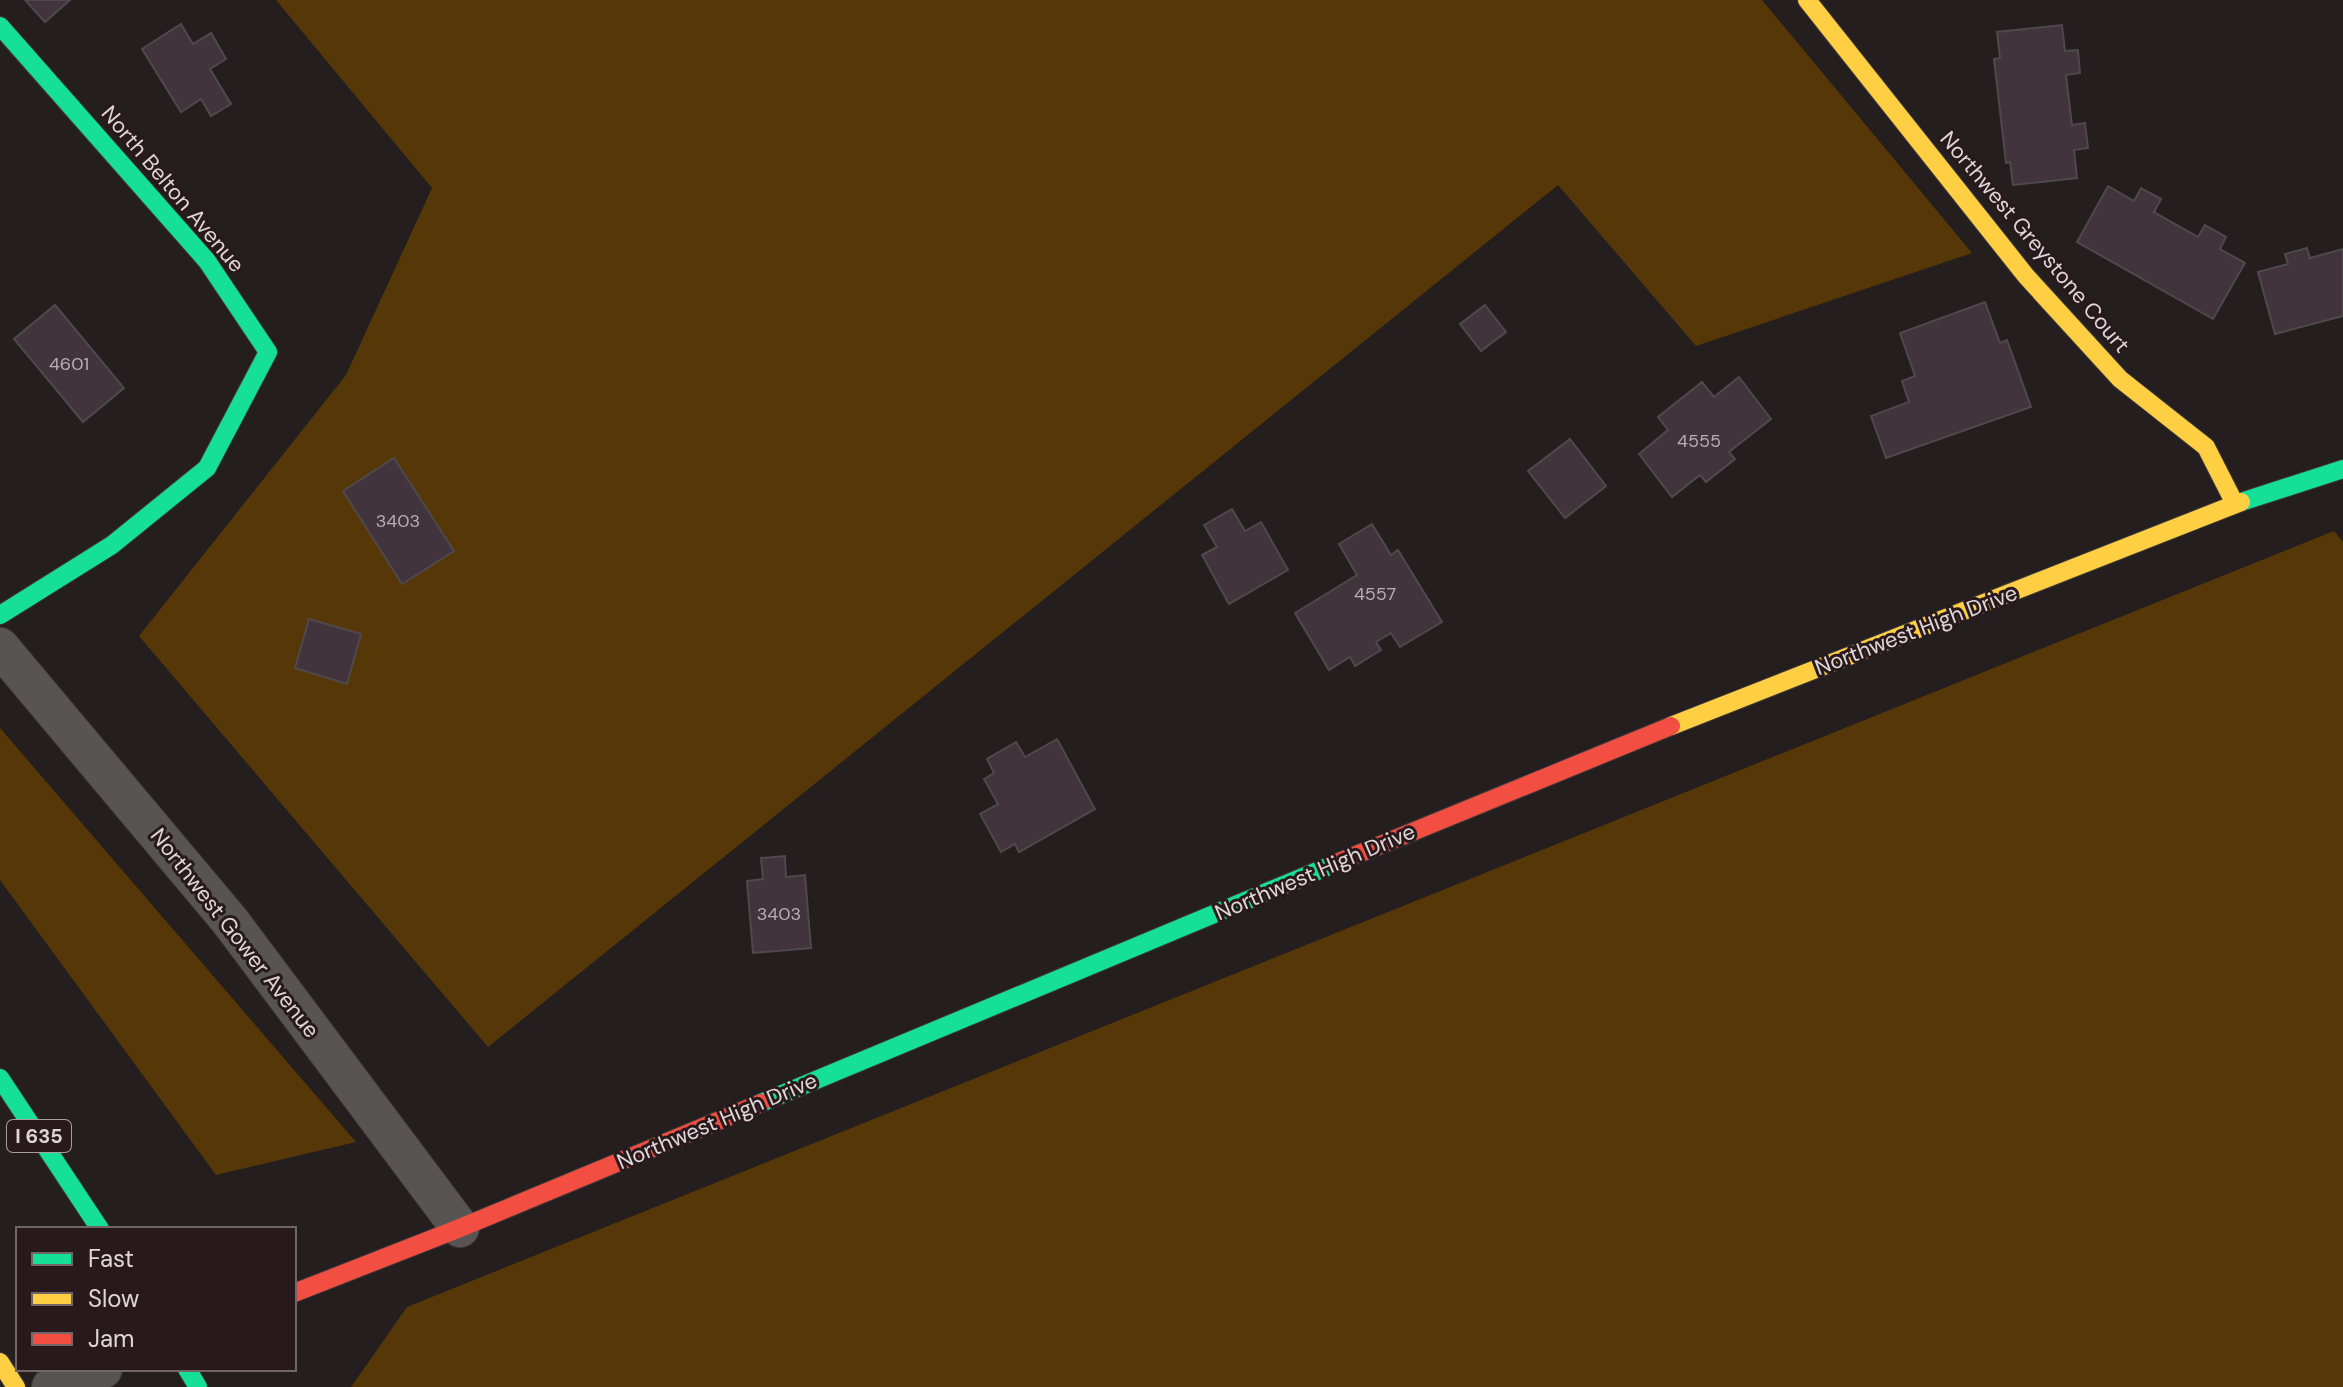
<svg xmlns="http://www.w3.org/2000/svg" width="2343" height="1387" font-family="'DM Sans',sans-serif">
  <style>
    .green { fill: #563808 }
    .building { fill: #42343c; stroke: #4f494b; stroke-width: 2 }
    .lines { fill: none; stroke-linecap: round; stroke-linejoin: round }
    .street-casing { stroke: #3f3939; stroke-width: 40 }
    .fast-casing { stroke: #3f3939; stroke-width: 20 }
    .slow-casing { stroke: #3f3939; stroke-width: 20 }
    .jam-casing { stroke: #3f3939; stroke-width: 20 }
    .street { stroke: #595454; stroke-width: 38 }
    .fast { stroke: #16e098; stroke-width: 18 }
    .slow { stroke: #ffcf43; stroke-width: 18 }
    .jam { stroke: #f24e42; stroke-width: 18 }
    .labels { text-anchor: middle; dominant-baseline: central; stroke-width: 6; stroke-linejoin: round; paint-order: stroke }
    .number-label { font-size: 18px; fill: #b8aeb0 }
    .shield { fill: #281a1c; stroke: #a99e9f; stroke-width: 2 }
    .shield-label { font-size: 20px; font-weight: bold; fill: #e0d6d7 }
    .street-label { font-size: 22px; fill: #e0d6d7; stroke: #281a1c }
  </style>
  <rect width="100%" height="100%" fill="#241e1e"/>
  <!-- green -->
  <g class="green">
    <polygon points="276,0 1762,0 1972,253 1696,346 1558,185 488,1047 139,636 346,375 432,188"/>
    <polygon points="2334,531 2343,542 2343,1387 351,1387 407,1307"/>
    <polygon points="0,728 356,1142 216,1175 0,880"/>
  </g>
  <!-- building -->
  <g class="building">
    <polygon points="25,0 70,0 45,22"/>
    <polygon points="181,24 193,44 211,33 226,59 210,69 231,104 211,116 201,99 181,112 142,49"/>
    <polygon points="2062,25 2065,51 2078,50 2080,73 2066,75 2072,125 2085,123 2088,148 2074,150 2077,178 2013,185 2010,162 2006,163 1994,59 2000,58 1997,32"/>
    <polygon points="2108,186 2134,201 2141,188 2161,199 2154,212 2198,237 2205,225 2226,237 2220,249 2245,263 2213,319 2077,242"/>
    <polygon points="2307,248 2310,258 2343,249 2343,316 2275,334 2258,272 2288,264 2285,254"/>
    <polygon points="1985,302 2000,343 2007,340 2031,407 1886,458 1871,416 1909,402 1902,381 1915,376 1900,333"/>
    <polygon points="55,305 124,388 83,422 14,339"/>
    <polygon points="1485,305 1506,332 1481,351 1460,324"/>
    <polygon points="1739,377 1771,419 1729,452 1735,459 1706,482 1700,475 1672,497 1639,454 1668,430 1658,417 1702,382 1714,397"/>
    <polygon points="1570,439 1606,486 1565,518 1528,471"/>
    <polygon points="394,458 454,551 402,584 343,491"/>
    <polygon points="1232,509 1245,531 1261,522 1288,570 1229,604 1202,555 1217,547 1204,525"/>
    <polygon points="1372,524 1391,555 1398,550 1442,622 1400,647 1391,633 1376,642 1381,650 1355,666 1350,657 1329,670 1295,613 1357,575 1339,544"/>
    <polygon points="309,619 361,634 347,684 295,668"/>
    <polygon points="1057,739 1095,809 1019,852 1015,844 1001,852 980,814 998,804 984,779 994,773 987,759 1016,742 1025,757"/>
    <polygon points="785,856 786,877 805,875 811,948 753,953 747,881 763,879 761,858"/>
  </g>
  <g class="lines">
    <!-- street casing -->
    <g class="street-casing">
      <g id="street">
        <polyline points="0,647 230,921 460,1228"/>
        <polyline points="51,1387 103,1369"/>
      </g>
    </g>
    <!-- fast casing -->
    <g class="fast-casing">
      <g id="fast">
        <polyline points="0,26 207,261 268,352 207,468 112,545 0,615"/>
        <polyline points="2241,502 2343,469"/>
        <polyline points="0,1078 100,1229"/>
        <polyline points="761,1103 1334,864"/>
        <polyline points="187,1369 198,1387"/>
      </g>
    </g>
    <!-- slow casing -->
    <g class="slow-casing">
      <g id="slow">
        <polyline points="1807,0 2026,276 2120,379 2206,447 2235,504"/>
        <polyline points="1671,726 2241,502"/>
        <polyline points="0,1362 16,1387"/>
      </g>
    </g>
    <!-- jam casing -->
    <g class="jam-casing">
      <g id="jam">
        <polyline points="1334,864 1671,726"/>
        <polyline points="294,1293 460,1228 761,1103"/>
      </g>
    </g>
    <!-- street -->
    <use href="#street" class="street"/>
    <!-- fast -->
    <use href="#fast" class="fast"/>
    <!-- slow -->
    <use href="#slow" class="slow"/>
    <!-- jam -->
    <use href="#jam" class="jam"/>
  </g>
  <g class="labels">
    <!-- number labels -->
    <g class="number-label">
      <text x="69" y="364">4601</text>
      <text x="1699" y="441">4555</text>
      <text x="398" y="521">3403</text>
      <text x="1375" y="594">4557</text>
      <text x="779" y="914">3403</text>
    </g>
    <!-- shield labels -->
    <rect class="shield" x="7" y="1120" width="64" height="32" rx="6"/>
    <g class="shield-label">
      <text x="39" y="1136">I 635</text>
    </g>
    <!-- street labels -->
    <g class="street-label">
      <text transform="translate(173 189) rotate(50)">North Belton Avenue</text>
      <text transform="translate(2035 242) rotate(50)">Northwest Greystone Court</text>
      <text transform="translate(1916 630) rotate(-21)">Northwest High Drive</text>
      <text transform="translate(1315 872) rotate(-23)">Northwest High Drive</text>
      <text transform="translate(235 933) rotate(52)">Northwest Gower Avenue</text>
      <text transform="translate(717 1121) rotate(-23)">Northwest High Drive</text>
    </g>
  </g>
  <!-- legend -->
  <rect x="16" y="1227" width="280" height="144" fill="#281a1c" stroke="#726567" stroke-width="2"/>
  <rect x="32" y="1253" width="40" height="12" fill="#16e098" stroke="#726567" stroke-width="2"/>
  <text x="88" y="1267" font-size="24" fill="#e0d6d7">Fast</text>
  <rect x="32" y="1293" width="40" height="12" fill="#ffcf43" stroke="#726567" stroke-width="2"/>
  <text x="88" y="1307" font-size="24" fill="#e0d6d7">Slow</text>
  <rect x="32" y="1333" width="40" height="12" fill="#f24e42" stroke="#726567" stroke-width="2"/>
  <text x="88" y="1347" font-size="24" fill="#e0d6d7">Jam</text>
</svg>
